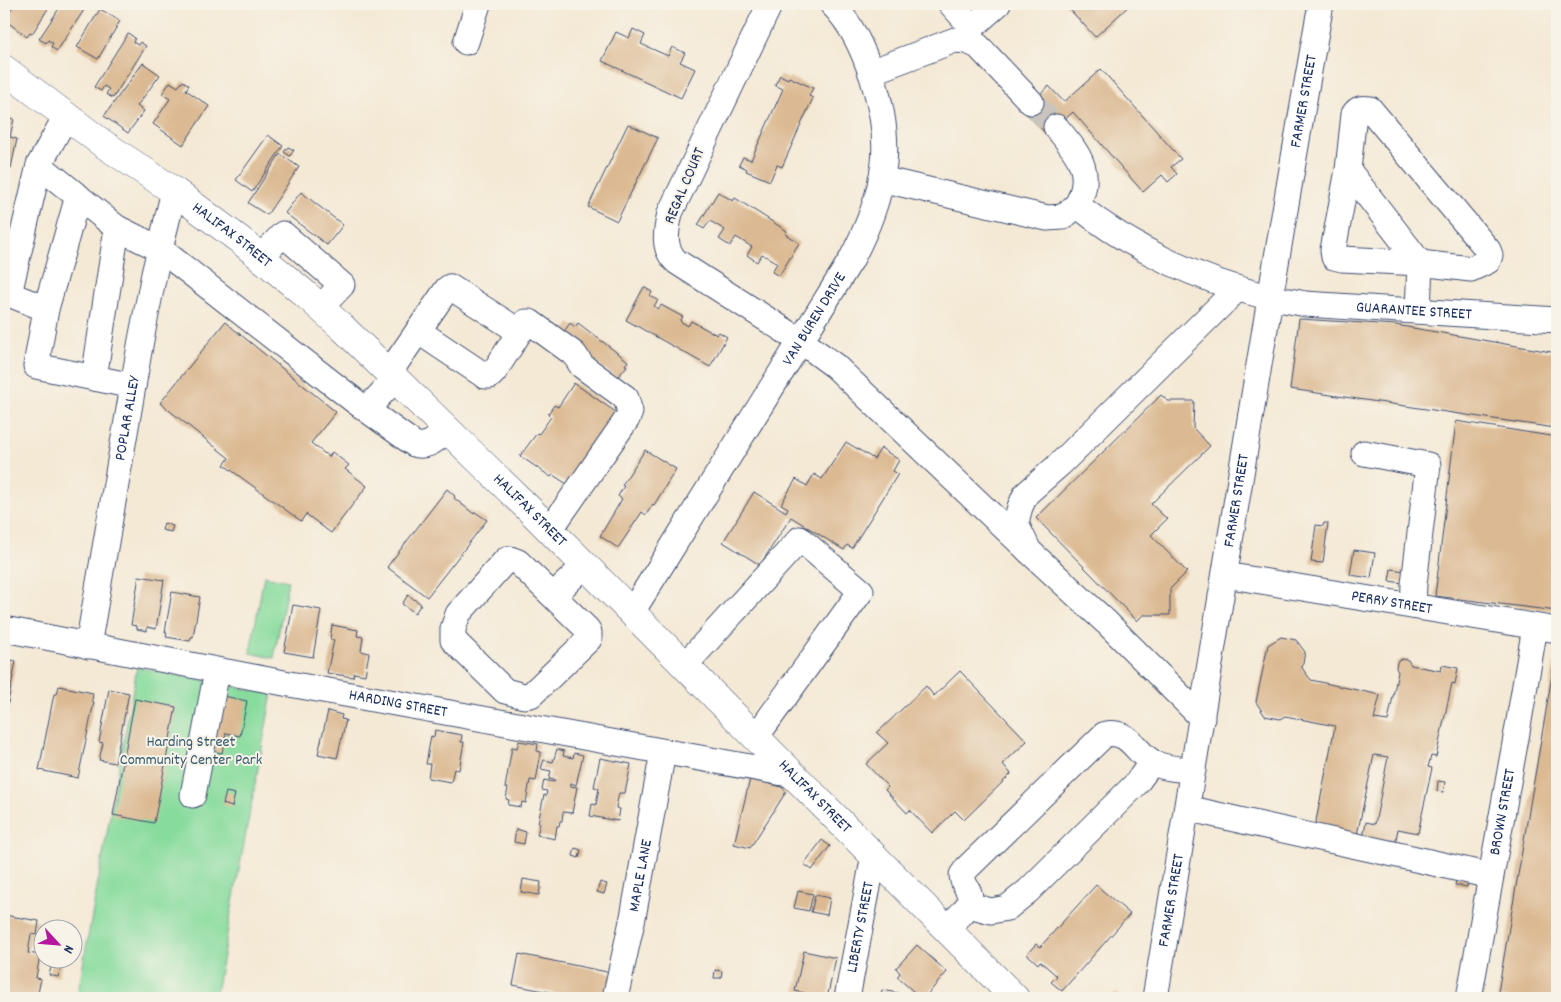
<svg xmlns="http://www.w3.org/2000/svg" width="1561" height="1002" font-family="Dekko,sans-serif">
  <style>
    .green { fill: #87db9d; stroke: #51857e }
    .building { fill: #dbb992 }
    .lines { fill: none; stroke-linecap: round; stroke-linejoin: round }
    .minor-tunnel { stroke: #c9c4bd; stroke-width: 25; stroke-dasharray: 25 12; stroke-linecap: butt }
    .minor-casing { stroke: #3c4b70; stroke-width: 27 }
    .major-casing { stroke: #3c4b70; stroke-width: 29 }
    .minor { stroke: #fff; stroke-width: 25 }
    .major { stroke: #fff; stroke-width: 28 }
    .labels { text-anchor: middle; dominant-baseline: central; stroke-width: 4; stroke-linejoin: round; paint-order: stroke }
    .street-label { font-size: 16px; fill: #1b2f5e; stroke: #f7f3e8 }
    .park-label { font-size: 16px; fill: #365a6e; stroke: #f7f3e8 }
  </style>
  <rect width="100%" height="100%" fill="#f7f3e8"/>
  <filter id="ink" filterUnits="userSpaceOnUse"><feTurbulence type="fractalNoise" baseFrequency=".02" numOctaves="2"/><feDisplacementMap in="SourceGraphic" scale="10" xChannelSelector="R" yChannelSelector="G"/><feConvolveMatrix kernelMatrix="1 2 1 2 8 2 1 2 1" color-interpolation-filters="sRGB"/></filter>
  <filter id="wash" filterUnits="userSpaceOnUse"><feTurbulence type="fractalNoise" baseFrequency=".0096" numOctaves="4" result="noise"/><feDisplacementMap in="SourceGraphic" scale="20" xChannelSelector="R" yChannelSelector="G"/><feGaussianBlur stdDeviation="1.12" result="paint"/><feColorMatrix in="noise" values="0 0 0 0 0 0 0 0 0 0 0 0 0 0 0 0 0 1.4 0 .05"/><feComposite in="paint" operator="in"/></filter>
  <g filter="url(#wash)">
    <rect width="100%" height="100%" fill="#f4e9d5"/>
    <!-- green -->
    <g class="green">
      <polygon points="264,576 288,581 274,658 250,653"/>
      <polygon points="137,667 272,694 215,998 77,998"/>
    </g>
    <g id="blocks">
      <!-- building -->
      <g class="building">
        <polygon points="15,4 48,4 47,5 49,7 32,34 30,33 27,37 6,21 9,18 6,16"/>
        <polygon points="62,4 88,4 57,51 51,47 53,43 48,40 46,43 39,39"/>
        <polygon points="1065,4 1131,4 1095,37"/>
        <polygon points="100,9 120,21 98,59 77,47"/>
        <polygon points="633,29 645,35 641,44 668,56 672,47 685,53 680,62 695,69 681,98 602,61 616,32 629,38"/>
        <polygon points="128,33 135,38 133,42 138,45 140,42 146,46 113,98 106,94 109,89 104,86 101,91 94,87"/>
        <polygon points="143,63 160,75 137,106 144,111 128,133 104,116"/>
        <polygon points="1101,69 1181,159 1171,167 1177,174 1168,182 1162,175 1143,192 1073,112 1047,135 1023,110 1049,86 1064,102"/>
        <polygon points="780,75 788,79 789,77 813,88 809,96 813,98 782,167 777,165 770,181 746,171 747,169 739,165 743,157 751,160 783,89 775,85"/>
        <polygon points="183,81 189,85 186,90 209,106 183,145 153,124 170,99 162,94 170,82 178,87"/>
        <polygon points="4,117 14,119 10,137 17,139 11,168 4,166"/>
        <polygon points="628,124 658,138 617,221 588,207"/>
        <polygon points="268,135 283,146 252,192 236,180"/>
        <polygon points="288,147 294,150 290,156 284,152"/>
        <polygon points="280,154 299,167 267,215 248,203"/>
        <polygon points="4,182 9,183 5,203 4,203"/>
        <polygon points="301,192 343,225 327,245 285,213"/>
        <polygon points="718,192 733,201 735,198 787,231 785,234 799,243 779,276 772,272 777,263 762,254 757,262 747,255 752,247 736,237 730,246 719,239 725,230 710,221 704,229 698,225"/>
        <polygon points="644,287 652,292 650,296 658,300 654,306 658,309 661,305 683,317 680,321 688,326 691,321 717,335 719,332 727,337 710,367 626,320"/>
        <polygon points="1299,319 1396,325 1557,353 1557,409 1555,428 1290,389"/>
        <polygon points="225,322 336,412 311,443 329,457 332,452 349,465 345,469 367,486 331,533 306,514 301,521 224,465 229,458 160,403"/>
        <polygon points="570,323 575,327 578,323 628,361 625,365 627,366 617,378 561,336"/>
        <polygon points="574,383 617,413 567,484 553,475 551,477 520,456 537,433 539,434 551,417 548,414 554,405 558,407"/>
        <polygon points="1161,395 1168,401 1194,401 1193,428 1210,446 1151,504 1167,519 1151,535 1187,572 1170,589 1170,615 1143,615 1137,621 1036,518"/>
        <polygon points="1456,421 1557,437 1557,611 1435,596"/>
        <polygon points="846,442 874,459 881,448 899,460 893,471 898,474 852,548 847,545 844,550 791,517 760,565 723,542 754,492 786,512 788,508 781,504 796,479 807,486 814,474 822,479"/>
        <polygon points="645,450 676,469 654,505 653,504 646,515 642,512 618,548 600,536 622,499 618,496 624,486 622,485"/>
        <polygon points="447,489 455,496 454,498 474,514 475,512 487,520 427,597 387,567"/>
        <polygon points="164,523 173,526 171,532 162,530"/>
        <polygon points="1324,523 1328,523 1323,563 1311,562 1316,525 1323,526"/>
        <polygon points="1354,550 1375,553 1371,578 1350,575"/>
        <polygon points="1391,569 1405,571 1403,583 1389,581"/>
        <polygon points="139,576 164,580 156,629 147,627 147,631 137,629 137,626 131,625"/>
        <polygon points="172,592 200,597 193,637 191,637 190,641 166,637 167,632 165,632"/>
        <polygon points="408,595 421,604 415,613 402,604"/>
        <polygon points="293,605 321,610 313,657 284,652"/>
        <polygon points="332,625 358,630 357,636 363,637 361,651 369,653 365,675 354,673 353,677 327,673 334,640 330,639"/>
        <polygon points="1281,637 1296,640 1305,652 1302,668 1311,680 1380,695 1374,719 1388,721 1398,672 1396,668 1397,662 1402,659 1408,660 1411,665 1441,671 1442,665 1458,668 1455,684 1452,683 1436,757 1431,756 1428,767 1432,768 1418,833 1398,829 1395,844 1363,837 1366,822 1375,824 1388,757 1374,755 1357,835 1315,826 1335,726 1285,716 1280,719 1265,716 1256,702 1268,645"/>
        <polygon points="1556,652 1557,998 1497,998"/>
        <polygon points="4,659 16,661 5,718 4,718"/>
        <polygon points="960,671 1027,741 1003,764 1011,774 964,820 955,811 932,833 910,810 907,813 885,790 888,787 866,764 888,743 877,733 926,686 934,696"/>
        <polygon points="59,686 93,693 92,701 94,702 78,778 39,770 54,694 57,694"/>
        <polygon points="109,689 129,693 115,763 99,760 103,743 99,742"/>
        <polygon points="219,695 247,701 240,736 226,733 222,753 208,751"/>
        <polygon points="135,699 176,707 154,823 113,815"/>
        <polygon points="328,711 342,715 341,719 346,720 337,758 318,754"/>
        <polygon points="435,730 462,735 461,742 464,742 459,770 454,769 451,782 428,778 430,764 426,764 431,736 434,737"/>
        <polygon points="519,741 538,744 537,751 541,752 536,781 530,780 526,803 522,802 521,807 508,805 509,800 506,799 508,788 505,788 512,747 517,748"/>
        <polygon points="557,749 564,751 563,756 573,758 574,753 583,755 576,785 571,783 570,786 577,787 572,813 563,812 562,821 560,821 559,826 557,826 555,839 537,835 540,823 538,823 544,795 546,796 547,791 542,790 544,780 554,782 555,780 549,779 551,771 541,769 544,760 553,762"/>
        <polygon points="600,758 631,764 625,793 619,793 616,808 620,809 618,821 590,816 592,804 596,805 599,788 594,787"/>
        <polygon points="750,779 782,787 786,792 750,848 734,844"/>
        <polygon points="1438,781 1445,782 1443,792 1437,791"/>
        <polygon points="226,792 235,794 232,807 223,804"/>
        <polygon points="516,829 526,832 524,844 514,842"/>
        <polygon points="822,840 830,846 812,870 804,864"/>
        <polygon points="575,848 581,850 579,858 573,856"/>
        <polygon points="1457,877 1469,878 1467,887 1455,885"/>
        <polygon points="523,879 541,882 539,895 521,892"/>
        <polygon points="600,882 607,884 604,894 597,892"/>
        <polygon points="1096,885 1130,914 1062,991 1051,982 1057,976 1040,961 1038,964 1027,954 1036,944 1040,947"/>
        <polygon points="798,891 813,894 809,911 794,908"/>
        <polygon points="815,895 830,898 827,915 811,912"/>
        <polygon points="4,915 39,921 37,935 31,934 28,953 40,955 36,978 41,979 37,998 4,998"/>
        <polygon points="917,945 947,972 926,996 924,995 921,998 897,977 900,973 896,968"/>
        <polygon points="804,951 836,958 827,998 795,991"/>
        <polygon points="519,954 612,973 607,998 580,998 513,985"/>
        <polygon points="53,960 63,960 58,977 49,975"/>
        <polygon points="715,970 722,971 721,978 714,978"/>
        <polygon points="882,990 903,994 902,998 880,998"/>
        <polygon points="1116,993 1121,998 1110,998"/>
      </g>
    </g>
  </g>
  <g filter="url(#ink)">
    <use href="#blocks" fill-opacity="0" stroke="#3c4b70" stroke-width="1"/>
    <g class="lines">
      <!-- minor-tunnel -->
      <polyline class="minor-tunnel" points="1031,102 1056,127"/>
      <!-- minor casing -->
      <g class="minor-casing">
        <g id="minor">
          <path d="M 770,4 L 670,213 C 666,231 662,249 677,262 L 801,341 L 835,366 L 1029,551"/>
          <polyline points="951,4 972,27"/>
          <polyline points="967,41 972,27 998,4"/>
          <polyline points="466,42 478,4"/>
          <polyline points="871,72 955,40 967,41 978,46 1031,102"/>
          <path id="s1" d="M 1056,127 C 1077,152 1095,172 1077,205 C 1131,249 1200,280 1268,297 C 1280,300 1293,301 1305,304 L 1557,320"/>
          <polyline points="39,165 117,228 94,378"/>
          <polyline points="1348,170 1420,263"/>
          <polyline points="881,179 1047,218 1063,217 1077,205"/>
          <path d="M 117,228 L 160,249 L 356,402 L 414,444 C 428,449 437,438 448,430"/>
          <polyline points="261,257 283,234 342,285 320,308"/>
          <polyline points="9,294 46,309 36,366 133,386"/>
          <polyline points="4,297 9,294 39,165 66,116"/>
          <polyline points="46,309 78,196"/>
          <path d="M 1418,311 L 1420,263 L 1471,269 L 1488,261 L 1490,255 L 1488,250 L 1370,109 C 1362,108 1358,108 1354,114 L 1348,170 L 1333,250 L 1334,257 L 1342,259 L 1420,263"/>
          <polyline points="520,332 450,287 447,289 418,331 485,376 490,376 494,372 526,322 530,322 574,354 582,366 626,398 630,412 627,419 550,530"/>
          <polyline points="389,373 418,331"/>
          <polyline points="367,409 395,379"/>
          <polyline points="1364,453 1428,465 1414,584 1413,606"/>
          <path id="s2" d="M 1225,575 L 1557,630"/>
          <polyline points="553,596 518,562 510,559 506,560 458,614 453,629 453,640 505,691 524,696 531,695 589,639 589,632 587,629 553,596 585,565"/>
          <path id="s3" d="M 632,612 L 851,260 C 867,229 880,198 884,163 C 889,115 866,38 832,4"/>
          <path id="s4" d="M 4,629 L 284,683 L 794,775"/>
          <path id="s5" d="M 88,646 L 141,340 L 154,274 L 174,191"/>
          <polyline points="685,665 800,539 861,591 756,737"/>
          <polyline points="1202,718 1107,623 1029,551 1017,526 1017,518 1020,507 1026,494 1060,464 1237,289"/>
          <polyline points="193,795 217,671"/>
          <path d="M 1187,808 C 1288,832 1389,852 1490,876"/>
          <polyline points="969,905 991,911 1007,908 1028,891 1136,784 1152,762"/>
          <path d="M 946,928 C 955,919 974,907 969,893 C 966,884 963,886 962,875 L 967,868 L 1105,734 C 1132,730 1134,753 1154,763 C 1166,769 1180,769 1193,770"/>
          <path id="s6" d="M 615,998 L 633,917 L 663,752"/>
          <path id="s7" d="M 847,998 L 874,855"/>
          <path id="s8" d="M 1155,998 C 1211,667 1261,335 1321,4"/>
          <path id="s9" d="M 1469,998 L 1516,738 L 1535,627"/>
        </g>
      </g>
      <!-- major casing -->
      <g class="major-casing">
        <g id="major">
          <path id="s10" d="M 4,69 L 102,143 L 174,191 L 240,240 L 305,294 L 343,328 L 530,510 L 1015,998"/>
        </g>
      </g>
      <!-- minor -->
      <use href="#minor" class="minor"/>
      <!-- major -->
      <use href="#major" class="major"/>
    </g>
  </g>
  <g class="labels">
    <!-- street labels -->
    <g class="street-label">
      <text stroke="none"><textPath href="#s8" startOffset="909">FARMER STREET</textPath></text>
      <text transform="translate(685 186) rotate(-67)">REGAL COURT</text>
      <text stroke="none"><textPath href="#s10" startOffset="282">HALIFAX STREET</textPath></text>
      <text stroke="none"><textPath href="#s1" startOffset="448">GUARANTEE STREET</textPath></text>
      <text stroke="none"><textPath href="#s3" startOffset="345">VAN BUREN DRIVE</textPath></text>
      <text stroke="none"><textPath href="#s5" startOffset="231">POPLAR ALLEY</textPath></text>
      <text stroke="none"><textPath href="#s8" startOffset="504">FARMER STREET</textPath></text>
      <text stroke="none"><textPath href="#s10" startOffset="688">HALIFAX STREET</textPath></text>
      <text stroke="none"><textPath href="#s2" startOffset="169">PERRY STREET</textPath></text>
      <text stroke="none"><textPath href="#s4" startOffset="401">HARDING STREET</textPath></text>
      <text stroke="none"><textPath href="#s10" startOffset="1092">HALIFAX STREET</textPath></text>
      <text stroke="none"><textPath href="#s9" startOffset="189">BROWN STREET</textPath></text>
      <text stroke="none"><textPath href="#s6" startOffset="125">MAPLE LANE</textPath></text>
      <text stroke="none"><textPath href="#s8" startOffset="99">FARMER STREET</textPath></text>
      <text stroke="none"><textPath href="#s7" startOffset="72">LIBERTY STREET</textPath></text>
    </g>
    <!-- park labels -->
    <g class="park-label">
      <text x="191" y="742">Harding Street<tspan x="191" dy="18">Community Center Park</tspan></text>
    </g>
  </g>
  <!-- margin -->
  <rect width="1561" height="1002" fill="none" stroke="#f7f3e8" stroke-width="20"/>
  <!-- north arrow -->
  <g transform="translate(58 944) rotate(116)"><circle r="24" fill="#f7f3e8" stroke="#9fa5b1"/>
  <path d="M0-4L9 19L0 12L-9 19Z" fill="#b5179e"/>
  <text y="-8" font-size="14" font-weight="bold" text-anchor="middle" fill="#1b2f5e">N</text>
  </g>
</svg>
